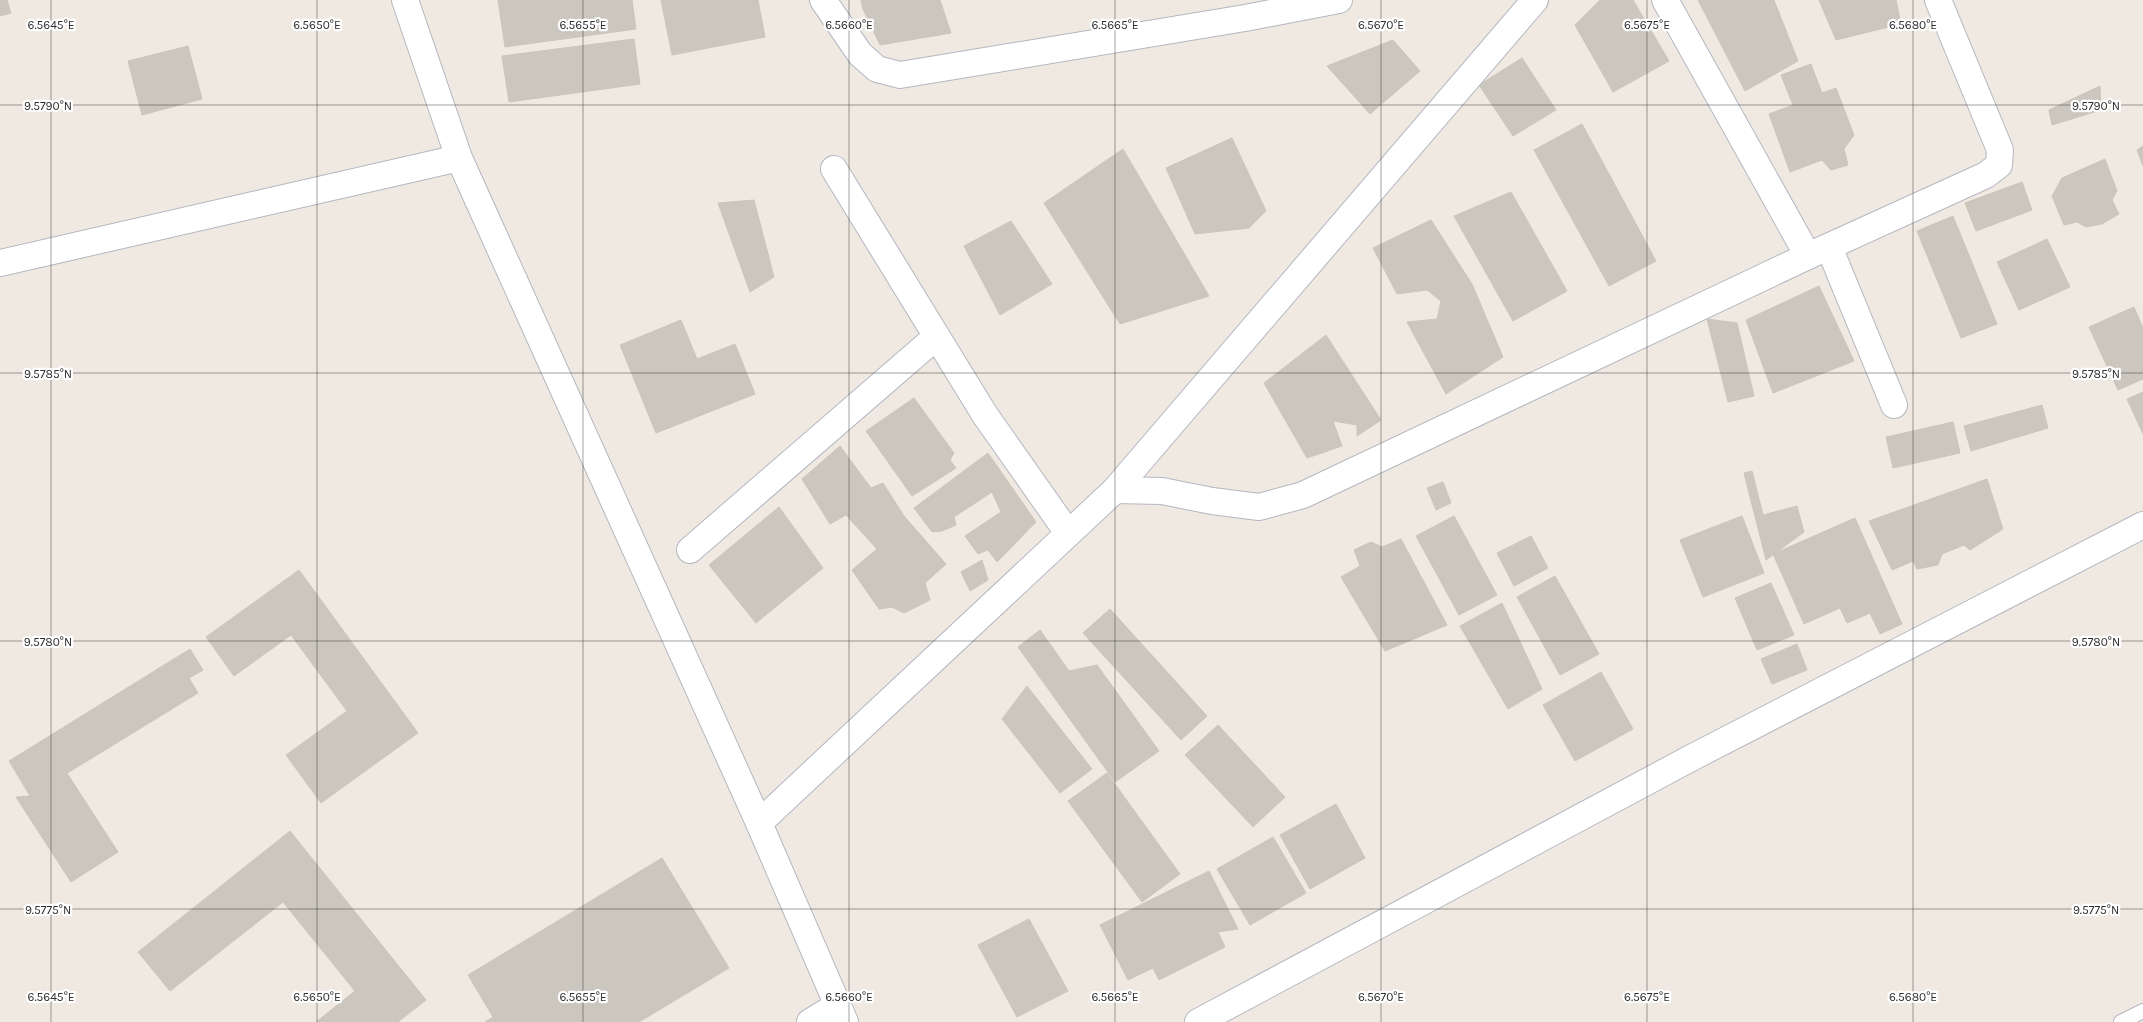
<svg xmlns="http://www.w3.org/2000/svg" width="2143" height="1022" font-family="Karla,sans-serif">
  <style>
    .building { fill: #cbc7bf; stroke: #cbc5ba }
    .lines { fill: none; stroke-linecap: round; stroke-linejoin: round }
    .lane-casing { stroke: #b4b7c1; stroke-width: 16 }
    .street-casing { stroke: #b4b7c1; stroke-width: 28 }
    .lane { stroke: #fff; stroke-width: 14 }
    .street { stroke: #fff; stroke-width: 26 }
    .ticks { fill: none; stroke: #2e2e2e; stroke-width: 1; stroke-opacity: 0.45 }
    .ticks-label { font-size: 12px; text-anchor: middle; fill: #2e2e2e; stroke: #fff; stroke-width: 4.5; stroke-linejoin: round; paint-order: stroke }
  </style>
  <rect width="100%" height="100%" fill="#efe9e1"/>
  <!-- building -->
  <g class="building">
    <polygon points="0,0 7,0 11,13 0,16"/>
    <polygon points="498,0 632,0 636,29 505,47"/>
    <polygon points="661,0 758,0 765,37 672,55"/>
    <polygon points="861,0 940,0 951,33 880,45 863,9"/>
    <polygon points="1600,0 1633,0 1669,61 1613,92 1575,25"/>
    <polygon points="1698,0 1774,0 1798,61 1745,91"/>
    <polygon points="1819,0 1896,0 1901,24 1836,40"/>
    <polygon points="634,39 640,84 509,102 502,56"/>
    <polygon points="1393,40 1420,71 1370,114 1327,66"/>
    <polygon points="188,46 202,99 142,115 128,61"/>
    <polygon points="1522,58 1556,110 1513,136 1479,85"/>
    <polygon points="1811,64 1822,93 1836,88 1854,135 1844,149 1848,165 1831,170 1822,160 1790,172 1769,114 1793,105 1781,75"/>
    <polygon points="2100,86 2101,110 2052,125 2049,110"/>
    <polygon points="1582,124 1656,261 1609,286 1534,150"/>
    <polygon points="1232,138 1266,211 1249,228 1195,234 1166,168"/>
    <polygon points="2143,146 2143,166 2137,150"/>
    <polygon points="1123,149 1209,296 1120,324 1044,203"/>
    <polygon points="2105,159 2117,191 2112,200 2119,214 2102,224 2086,227 2077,222 2064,225 2052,196 2062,178"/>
    <polygon points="2022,182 2032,210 1976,231 1965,203"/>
    <polygon points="1511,192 1567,291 1513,321 1454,216"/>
    <polygon points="754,200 774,277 750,292 718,203"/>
    <polygon points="1953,216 1997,324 1961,338 1917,231"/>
    <polygon points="1431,220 1472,284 1441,301 1427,290 1397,294 1373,248"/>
    <polygon points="1011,221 1052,284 1000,315 964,246"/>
    <polygon points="2047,239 2070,287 2019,310 1997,262"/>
    <polygon points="1472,284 1503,357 1446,394 1407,322 1437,319 1441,301"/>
    <polygon points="1819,286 1854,361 1773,393 1746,320"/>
    <polygon points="2134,307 2143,328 2143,379 2118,390 2089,327"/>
    <polygon points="1707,319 1737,323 1754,396 1728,402"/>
    <polygon points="681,320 697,359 735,344 755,394 656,433 620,345"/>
    <polygon points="1326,335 1381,420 1357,436 1357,425 1333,421 1342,446 1307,458 1264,383"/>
    <polygon points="2143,392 2143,434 2127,399"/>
    <polygon points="914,398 954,453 950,460 956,468 912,496 866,431"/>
    <polygon points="2042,405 2048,428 1971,451 1964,426"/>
    <polygon points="1953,422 1960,453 1893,468 1886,437"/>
    <polygon points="840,446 871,488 883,483 904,516 946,564 925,583 930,600 904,613 892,607 879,609 852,570 877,549 846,515 830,524 802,479"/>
    <polygon points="988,453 1036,522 997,562 988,550 978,554 965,536 1001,512 992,492 954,517 956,525 942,531 932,532 914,508"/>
    <polygon points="1752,471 1763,515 1797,506 1804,532 1766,560 1744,473"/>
    <polygon points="1987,479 2003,529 1970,550 1964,545 1942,554 1938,565 1917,569 1913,561 1892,570 1869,521"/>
    <polygon points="1443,482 1451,503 1436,510 1427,488"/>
    <polygon points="779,507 823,568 756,623 709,565"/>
    <polygon points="1454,516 1497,595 1459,615 1416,536"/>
    <polygon points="1742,516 1764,573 1703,597 1680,540"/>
    <polygon points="1855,518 1902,624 1880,634 1870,613 1847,623 1840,608 1804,624 1773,554"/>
    <polygon points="1531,536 1548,568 1514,586 1497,553"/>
    <polygon points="1401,539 1447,625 1385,651 1341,577 1360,566 1354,550 1371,542 1382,547"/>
    <polygon points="982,560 988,580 970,591 961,572"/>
    <polygon points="299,570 418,733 321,803 286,755 347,711 291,635 234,676 206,637"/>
    <polygon points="1555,576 1599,654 1560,675 1517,597"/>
    <polygon points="1771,583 1794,635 1757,650 1735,598"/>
    <polygon points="1502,603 1542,689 1508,709 1460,626"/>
    <polygon points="1110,609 1207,716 1181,740 1083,633"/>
    <polygon points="1040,630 1069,671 1097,665 1159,751 1115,782 1018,647"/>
    <polygon points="1797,644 1807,670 1772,684 1761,659"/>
    <polygon points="190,649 203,670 189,678 198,693 30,796 9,761"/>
    <polygon points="1601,672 1633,729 1575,761 1543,705"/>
    <polygon points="1027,686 1092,769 1060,793 1002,719"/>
    <polygon points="1218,725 1285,797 1253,827 1185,755"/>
    <polygon points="63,767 118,852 71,882 16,797 30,796"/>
    <polygon points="1107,773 1180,874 1142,902 1068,801"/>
    <polygon points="1336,804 1365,858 1310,889 1280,835"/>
    <polygon points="290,831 426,1000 398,1022 316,1022 355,991 283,902 170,991 138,952"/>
    <polygon points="1273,837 1306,893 1250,925 1217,869"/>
    <polygon points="662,858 729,968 639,1022 485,1022 493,1017 468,975"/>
    <polygon points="1209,871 1238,929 1218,932 1225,947 1159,980 1153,968 1128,980 1100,925"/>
    <polygon points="1029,919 1068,991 1017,1017 978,945"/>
  </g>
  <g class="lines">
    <!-- lane casing -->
    <g class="lane-casing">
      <polyline id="lane" points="2121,1022 2143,1011"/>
    </g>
    <!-- street casing -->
    <g class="street-casing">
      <g id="street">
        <polyline points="405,0 459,158 759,823 845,1022"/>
        <polyline points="823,0 860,54 877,69 900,75 1245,18 1339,0"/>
        <polyline points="1665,0 1808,256"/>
        <polyline points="834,169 985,415 1068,533"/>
        <polyline points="1829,247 1894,405"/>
        <polyline points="0,263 459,158"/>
        <polyline points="1115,490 1162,491 1212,501 1259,507 1303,495 1808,256 1986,175 1999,165 2000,150 1938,0"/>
        <polyline points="690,550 936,337"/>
        <polyline points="759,823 1115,490 1535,0"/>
        <polyline points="810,1022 838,1005"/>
        <polyline points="1198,1022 1693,757 2143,525"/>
      </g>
    </g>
    <!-- lane -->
    <use href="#lane" class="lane"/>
    <!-- street -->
    <use href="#street" class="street"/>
  </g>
  <!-- ticks -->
  <path class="ticks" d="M 51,0 L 51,1022M 317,0 L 317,1022M 583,0 L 583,1022M 849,0 L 849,1022M 1115,0 L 1115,1022M 1381,0 L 1381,1022M 1647,0 L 1647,1022M 1913,0 L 1913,1022M 0,105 L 2143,105M 0,373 L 2143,373M 0,641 L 2143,641M 0,909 L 2143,909"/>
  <g class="ticks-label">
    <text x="51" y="29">6.5645°E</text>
    <text x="317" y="29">6.5650°E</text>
    <text x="583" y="29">6.5655°E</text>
    <text x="849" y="29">6.5660°E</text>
    <text x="1115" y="29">6.5665°E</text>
    <text x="1381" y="29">6.5670°E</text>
    <text x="1647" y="29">6.5675°E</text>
    <text x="1913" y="29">6.5680°E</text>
    <text x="48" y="110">9.5790°N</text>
    <text x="2096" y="110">9.5790°N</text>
    <text x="48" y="378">9.5785°N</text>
    <text x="2096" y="378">9.5785°N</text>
    <text x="48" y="646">9.5780°N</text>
    <text x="2096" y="646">9.5780°N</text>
    <text x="48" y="914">9.5775°N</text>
    <text x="2096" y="914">9.5775°N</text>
    <text x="51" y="1001">6.5645°E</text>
    <text x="317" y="1001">6.5650°E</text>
    <text x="583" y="1001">6.5655°E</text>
    <text x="849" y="1001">6.5660°E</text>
    <text x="1115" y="1001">6.5665°E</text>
    <text x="1381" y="1001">6.5670°E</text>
    <text x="1647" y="1001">6.5675°E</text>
    <text x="1913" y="1001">6.5680°E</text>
  </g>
</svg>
